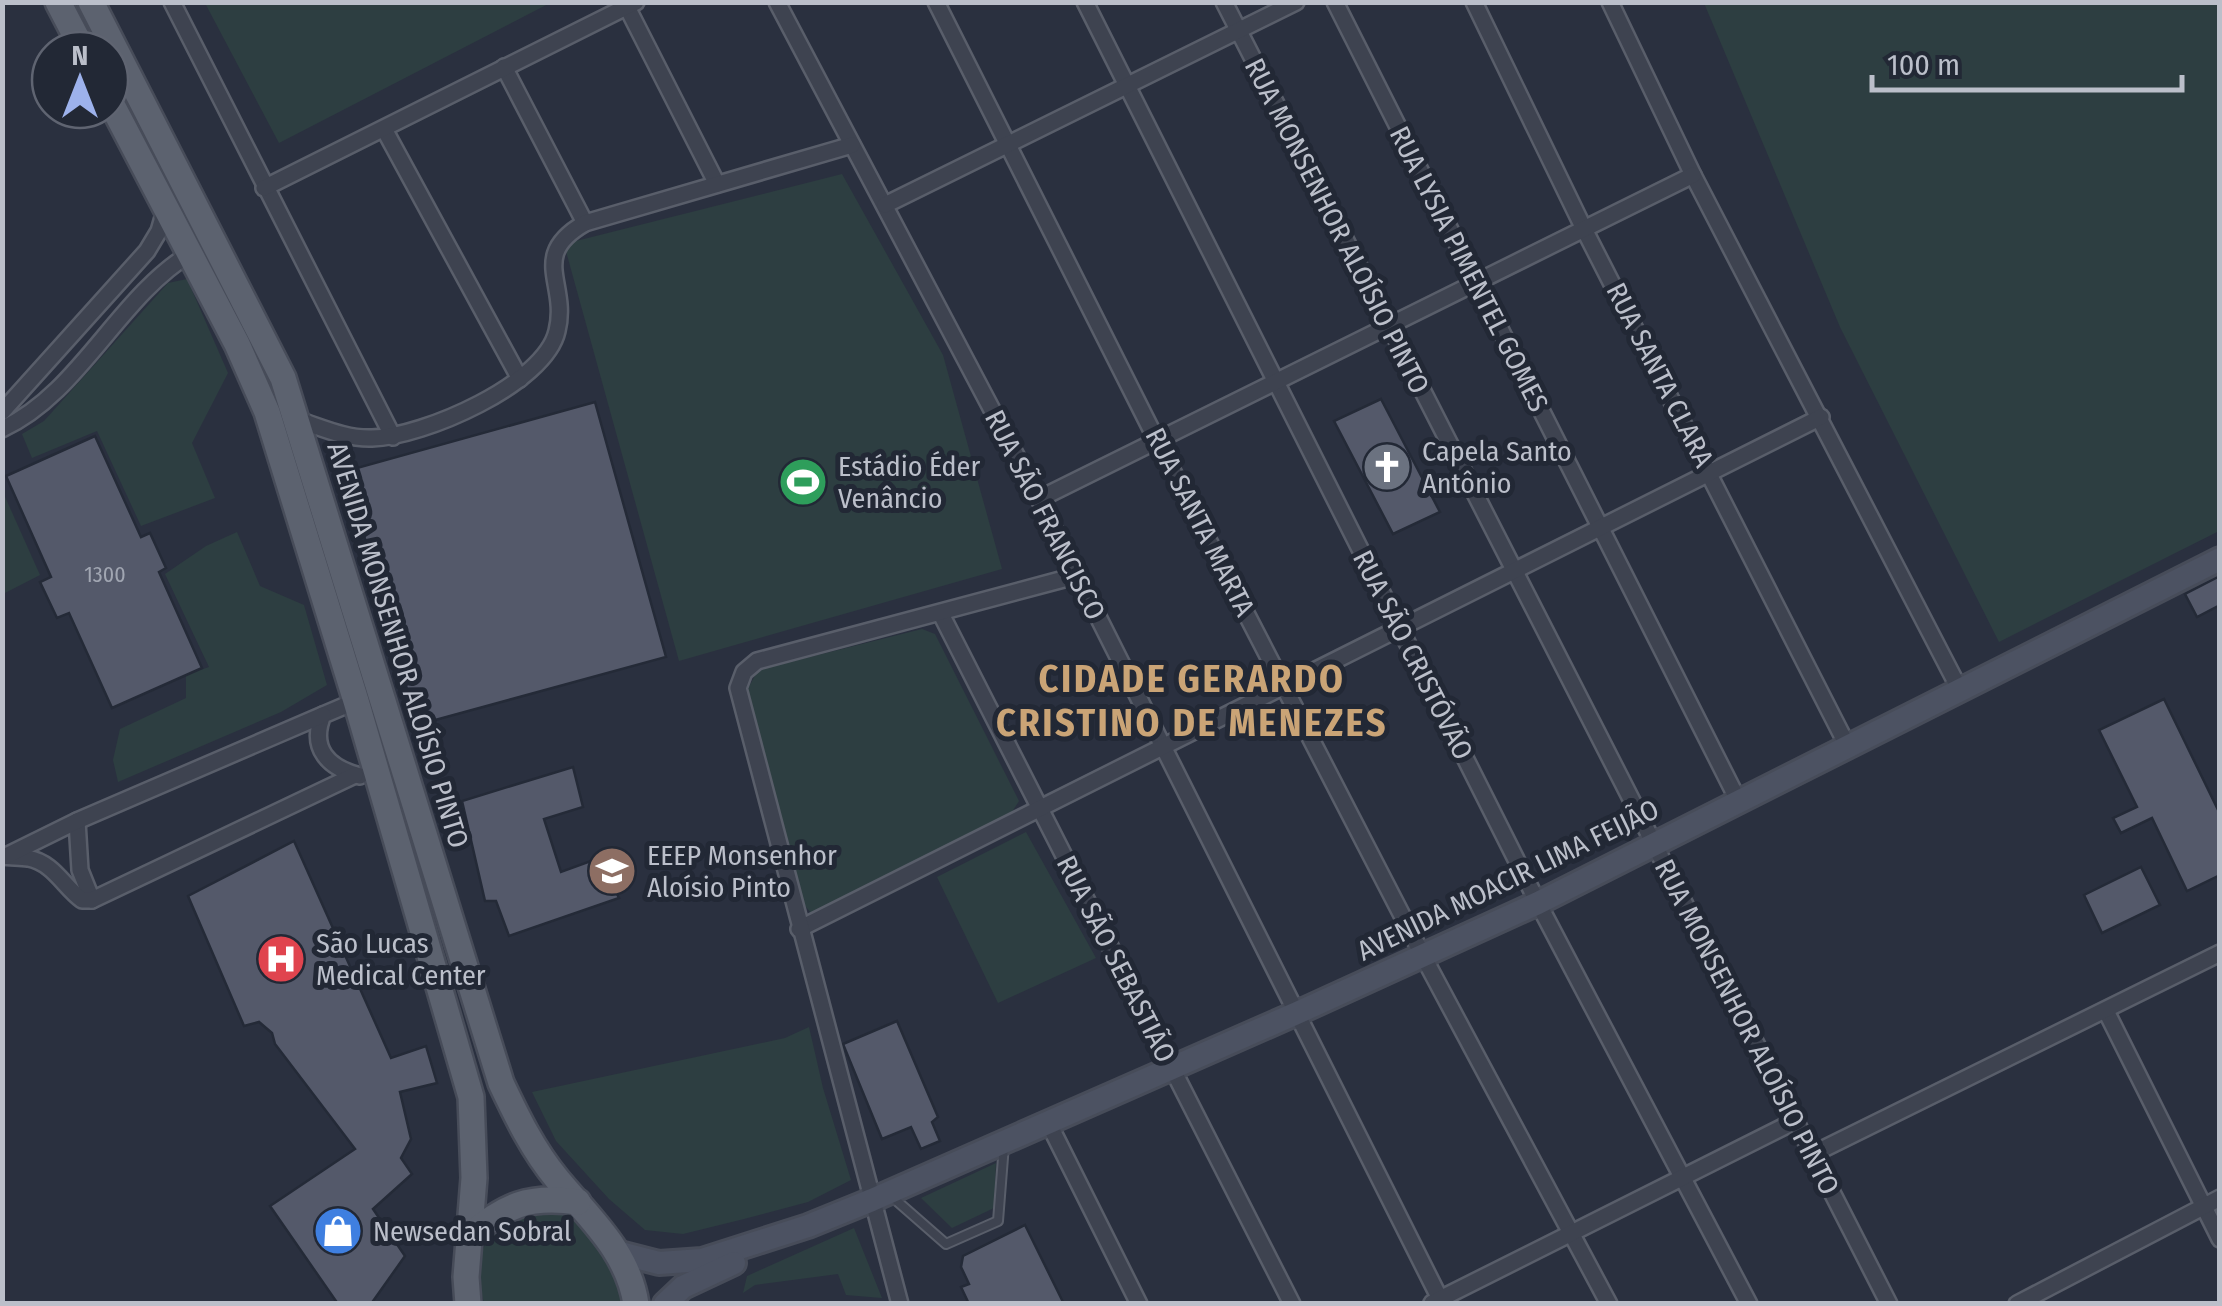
<svg xmlns="http://www.w3.org/2000/svg" width="2222" height="1306" font-family="'Fira Sans Condensed',sans-serif">
  <style>
    .green { fill: #2d3e41 }
    .building { fill: #54596a; stroke: #242a37; stroke-width: 2.5 }
    .lines { fill: none; stroke-linecap: round; stroke-linejoin: round }
    .service-casing { stroke: #595e6a; stroke-width: 12 }
    .minor-casing { stroke: #595e6a; stroke-width: 20 }
    .secondary-casing { stroke: #474c59; stroke-width: 28 }
    .primary-casing { stroke: #474c59; stroke-width: 30 }
    .service { stroke: #3e4350; stroke-width: 8 }
    .minor { stroke: #3e4350; stroke-width: 15 }
    .secondary { stroke: #4c5262; stroke-width: 22 }
    .primary { stroke: #5c626f; stroke-width: 25 }
    .labels { text-anchor: middle; dominant-baseline: central; stroke-width: 10; stroke-linejoin: round; paint-order: stroke }
    .number-label { font-size: 22px; fill: #a1a6b2 }
    .street-label { font-size: 28px; fill: #bbbfca; stroke: #222835 }
    .poi-label { font-size: 28px; fill: #bbbfca; stroke: #222835; text-anchor: start }
    .district-label { font-size: 38px; font-weight: bold; letter-spacing: 2.5px; fill: #caa476; stroke: #222835 }
  </style>
  <rect width="100%" height="100%" fill="#2a303f"/>
  <!-- green -->
  <g class="green">
    <polygon points="205,3 550,3 279,143"/>
    <polygon points="1704,3 2219,3 2219,531 1999,642 1840,327"/>
    <polygon points="842,174 943,355 1002,569 679,661 564,244"/>
    <polygon points="187,279 228,373 192,443 215,498 141,526 97,431 32,458 22,434 44,421 168,283"/>
    <polygon points="2,490 40,575 3,594 2,594"/>
    <polygon points="237,532 260,586 304,605 327,685 281,712 118,782 113,760 120,729 186,698 186,675 209,667 165,574 206,546"/>
    <polygon points="922,629 935,634 1019,801 1012,812 811,913 801,901 745,694 758,670"/>
    <polygon points="1026,832 1096,958 998,1003 937,877"/>
    <polygon points="809,1027 823,1088 851,1180 808,1202 744,1219 683,1234 645,1230 609,1199 556,1141 532,1092 785,1038"/>
    <polygon points="996,1163 994,1208 952,1228 921,1198"/>
    <path d="M 533,1209 C 596,1213 610,1248 625,1303 L 484,1303 C 477,1281 476,1246 497,1228 C 506,1220 522,1215 533,1209 Z"/>
    <polygon points="854,1228 882,1298 846,1295 838,1274 755,1285 743,1293 747,1276"/>
  </g>
  <!-- building -->
  <g class="building">
    <polygon points="1381,399 1440,512 1393,534 1334,421"/>
    <polygon points="595,402 666,657 417,725 346,471"/>
    <polygon points="95,436 141,537 150,533 166,568 159,572 202,668 112,708 69,613 57,618 40,582 51,577 6,476"/>
    <polygon points="2220,576 2220,605 2197,617 2185,594"/>
    <polygon points="2164,699 2220,814 2220,875 2187,891 2152,818 2121,833 2113,818 2137,807 2099,730"/>
    <polygon points="573,767 583,807 544,819 561,872 599,858 619,898 509,936 496,901 485,901 462,801"/>
    <polygon points="294,841 391,1058 426,1046 437,1083 400,1092 411,1139 401,1158 412,1174 373,1209 405,1256 371,1304 338,1304 270,1206 355,1149 275,1044 272,1033 259,1022 244,1026 188,896"/>
    <polygon points="2141,867 2160,905 2102,933 2084,895"/>
    <polygon points="897,1021 938,1117 932,1122 940,1141 921,1149 911,1127 882,1139 843,1044"/>
    <polygon points="1025,1225 1064,1304 969,1304 961,1287 969,1284 961,1267 963,1256"/>
  </g>
  <g class="lines">
    <!-- service casing -->
    <g class="service-casing">
      <polyline id="service" points="890,1195 946,1244 998,1221 1004,1145"/>
    </g>
    <!-- minor casing -->
    <g class="minor-casing">
      <g id="minor">
        <polyline points="172,2 393,437"/>
        <polyline points="777,2 1039,499 1440,1299"/>
        <polyline points="936,2 1156,439 1423,956 1609,1304"/>
        <polyline points="1085,2 1538,903 1749,1304"/>
        <polyline points="1224,2 1889,1304"/>
        <polyline points="1335,2 1739,802"/>
        <polyline points="1474,2 1584,229 1848,747"/>
        <polyline points="1610,2 1693,175 1961,692"/>
        <polyline points="627,7 717,184"/>
        <polyline points="504,67 585,223"/>
        <polyline points="384,129 520,379"/>
        <polyline points="264,188 636,2"/>
        <polyline points="885,205 1296,2"/>
        <polyline points="2,412 147,251 159,231 166,207"/>
        <path d="M 298,420 C 323,428 346,439 372,438 C 423,437 545,384 557,331 C 569,283 528,256 585,223 L 852,145"/>
        <path d="M 2,429 C 80,393 118,297 191,253"/>
        <polyline points="1039,499 1693,175"/>
        <polyline points="941,614 1292,1304"/>
        <path d="M 356,701 L 323,715 C 309,749 329,768 360,776"/>
        <polyline points="77,821 80,870 92,900"/>
        <path d="M 2,856 C 10,857 20,857 28,858 C 54,863 63,886 82,900 L 92,900 L 355,775"/>
        <polyline points="6,856 77,821 323,715"/>
        <polyline points="799,929 1821,417"/>
        <polyline points="2106,1011 2220,1239"/>
        <polyline points="1048,1122 1139,1304"/>
        <polyline points="1813,1154 2220,953"/>
        <polyline points="1432,1303 1795,1121"/>
        <polyline points="900,1304 738,688 744,672 757,661 1075,576"/>
        <polyline points="2017,1304 2220,1198"/>
      </g>
    </g>
    <!-- secondary casing -->
    <g class="secondary-casing">
      <g id="secondary">
        <polyline points="620,1253 659,1263 702,1260 808,1226 872,1200 1297,1013 1538,903 2220,559"/>
        <polyline points="665,1304 683,1287 734,1263"/>
      </g>
    </g>
    <!-- primary casing -->
    <g class="primary-casing">
      <g id="primary">
        <polyline points="58,2 83,50"/>
        <path d="M 91,2 L 283,378 L 501,1083 C 517,1117 533,1150 557,1179 C 589,1218 628,1251 636,1304"/>
        <polyline points="110,101 237,344 267,412 356,701 471,1097 474,1178 466,1277 468,1304"/>
        <path d="M 468,1237 C 507,1205 527,1195 578,1202"/>
      </g>
    </g>
    <!-- service -->
    <use href="#service" class="service"/>
    <!-- minor -->
    <use href="#minor" class="minor"/>
    <!-- secondary -->
    <use href="#secondary" class="secondary"/>
    <!-- primary -->
    <use href="#primary" class="primary"/>
  </g>
  <!-- icons -->
  <defs>
    <g id="church-disc" transform="scale(2.5)"><circle r="9.5" fill="#6b7280" stroke="#222835"/><path d="M-1.2-6h2.4v3.5h3.3v2.4h-3.3V6h-2.4V-.1h-3.3v-2.4h3.3Z" fill="#fff"/></g>
    <g id="stadium-disc" transform="scale(2.5)"><circle r="9.5" fill="#2e9e5b" stroke="#222835"/><path d="M0-5a6.5 5 0 1 0 0 10a6.5 5 0 1 0 0-10ZM-3.5-1.8h7v3.6h-7Z" fill="#fff"/></g>
    <g id="school-disc" transform="scale(2.5)"><circle r="9.5" fill="#8d6e63" stroke="#222835"/><path d="M0-5L7-2L0 1L-7-2ZM-4 1L0 2.5L4 1V4Q0 6-4 4Z" fill="#fff"/></g>
    <g id="hospital-disc" transform="scale(2.5)"><circle r="9.5" fill="#e0444e" stroke="#222835"/><path d="M-5-5h3v3.5h4V-5h3V5h-3V1.5h-4V5h-3Z" fill="#fff"/></g>
    <g id="shop-disc" transform="scale(2.5)"><circle r="9.5" fill="#3f7fe0" stroke="#222835"/><path d="M-5-2.5h2.3a2.7 3.5 0 0 1 5.4 0H5L5.5 6h-11ZM-1.5-2.5h3a1.5 2.3 0 0 0-3 0Z" fill="#fff"/></g>
  </defs>
  <g fill-rule="evenodd">
    <use href="#church-disc" x="1387" y="467"/>
    <use href="#stadium-disc" x="803" y="482"/>
    <use href="#school-disc" x="612" y="871"/>
    <use href="#hospital-disc" x="281" y="959"/>
    <use href="#shop-disc" x="338" y="1231"/>
  </g>
  <g class="labels">
    <!-- number labels -->
    <g class="number-label">
      <text x="105" y="574">1300</text>
    </g>
    <!-- street labels -->
    <g class="street-label">
      <text transform="translate(1337 226) rotate(63)">RUA MONSENHOR ALOÍSIO PINTO</text>
      <text transform="translate(1469 269) rotate(63)">RUA LYSIA PIMENTEL GOMES</text>
      <text transform="translate(1660 375) rotate(63)">RUA SANTA CLARA</text>
      <text transform="translate(1045 515) rotate(63)">RUA SÃO FRANCISCO</text>
      <text transform="translate(1200 522) rotate(63)">RUA SANTA MARTA</text>
      <text transform="translate(398 645) rotate(73)">AVENIDA MONSENHOR ALOÍSIO PINTO</text>
      <text transform="translate(1413 655) rotate(63)">RUA SÃO CRISTÓVÃO</text>
      <text transform="translate(1508 880) rotate(-26)">AVENIDA MOACIR LIMA FEIJÃO</text>
      <text transform="translate(1116 959) rotate(63)">RUA SÃO SEBASTIÃO</text>
      <text transform="translate(1747 1027) rotate(63)">RUA MONSENHOR ALOÍSIO PINTO</text>
    </g>
    <!-- poi labels -->
    <g class="poi-label">
      <text x="1422" y="451">Capela Santo<tspan x="1422" dy="32">Antônio</tspan></text>
      <text x="838" y="466">Estádio Éder<tspan x="838" dy="32">Venâncio</tspan></text>
      <text x="647" y="855">EEEP Monsenhor<tspan x="647" dy="32">Aloísio Pinto</tspan></text>
      <text x="316" y="943">São Lucas<tspan x="316" dy="32">Medical Center</tspan></text>
      <text x="373" y="1231">Newsedan Sobral</text>
    </g>
    <!-- district labels -->
    <g class="district-label">
      <text x="1192" y="679">CIDADE GERARDO<tspan x="1192" dy="44">CRISTINO DE MENEZES</tspan></text>
    </g>
  </g>
  <!-- border -->
  <rect width="2222" height="1306" fill="none" stroke="#bbbfca" stroke-width="10"/>
  <!-- north arrow -->
  <g transform="translate(80 80)"><circle r="48" fill="#222835" stroke="#5f6471" stroke-width="2.5"/>
  <path d="M0-8L18 38L0 25L-18 38Z" fill="#9db2ec"/>
  <text y="-15" font-size="28" font-weight="bold" text-anchor="middle" fill="#bbbfca">N</text>
  </g>
  <!-- scale -->
  <path d="M1872 75v15h310v-15" fill="none" stroke="#bbbfca" stroke-width="5"/>
  <text x="1887" y="75" font-size="30" fill="#bbbfca" stroke="#222835" stroke-width="8" paint-order="stroke">100 m</text>
</svg>
